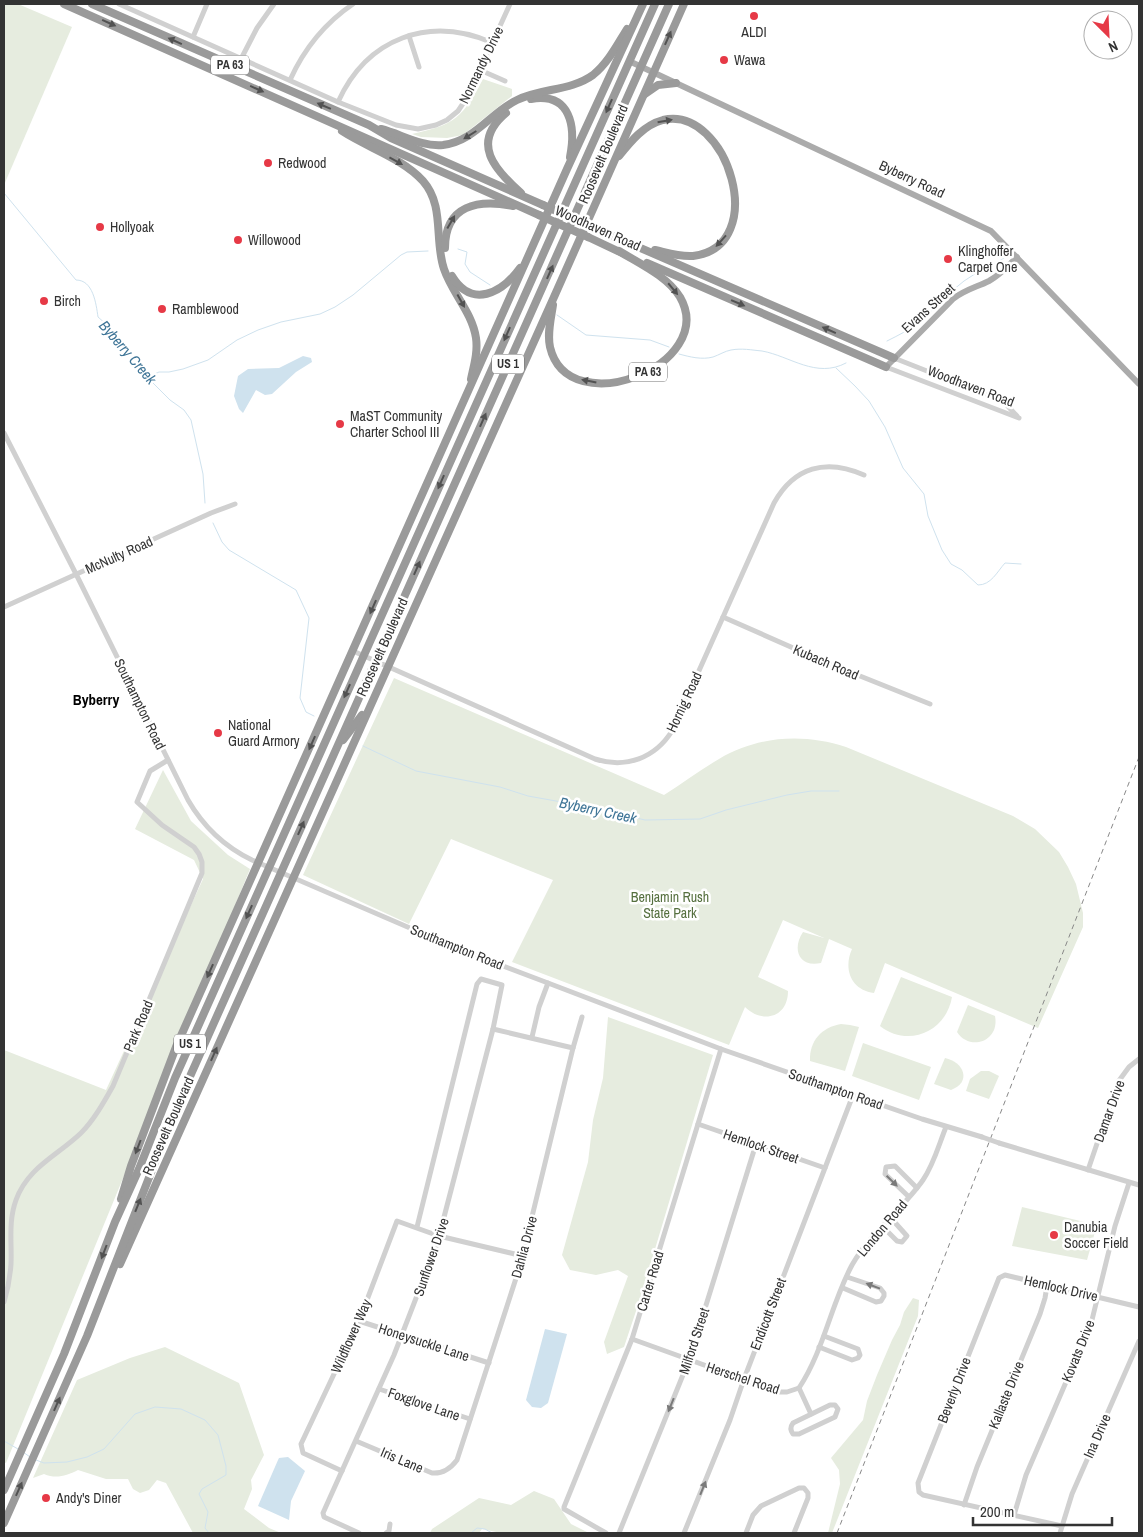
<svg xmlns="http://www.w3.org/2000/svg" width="1143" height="1537" font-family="'Archivo Narrow',sans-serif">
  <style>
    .green { fill: #e6ecdf }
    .water { fill: #cfe2ee }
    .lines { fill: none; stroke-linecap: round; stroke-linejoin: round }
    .stream { stroke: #cfe2ee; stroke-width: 1 }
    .minor { stroke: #d0d0d0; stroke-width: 5 }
    .major { stroke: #ababab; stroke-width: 6 }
    .highway { stroke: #9a9a9a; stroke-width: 8 }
    .rail { stroke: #888; stroke-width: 1; stroke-dasharray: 5 4; stroke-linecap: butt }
    .minor-bridge { stroke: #d0d0d0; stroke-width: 5 }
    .highway-bridge { stroke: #9a9a9a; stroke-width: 8 }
    .oneway { fill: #525252 }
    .oneway2 { fill: #7a7a7a }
    .poi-dot { fill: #e63946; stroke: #fff; stroke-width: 2 }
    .labels { text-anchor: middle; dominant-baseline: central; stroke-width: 5; stroke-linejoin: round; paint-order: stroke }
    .shield { fill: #fff; stroke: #707070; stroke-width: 1 }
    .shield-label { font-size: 12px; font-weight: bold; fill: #333 }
    .poi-label { font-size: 14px; fill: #333; stroke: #fff; text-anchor: start }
    .street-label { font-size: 14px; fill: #333; stroke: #fff }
    .park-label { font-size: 14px; fill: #56703f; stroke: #fff }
    .water-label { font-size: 15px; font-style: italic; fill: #3f7597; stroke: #fff }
    .neighbourhood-label { font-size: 15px; font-weight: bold; fill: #000; stroke: #fff }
  </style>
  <rect width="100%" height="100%" fill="#fff"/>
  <!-- green -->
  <g class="green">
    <polygon points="4,4 18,4 72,27 4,185"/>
    <path d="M 483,79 L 512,89 L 512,96 L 463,135 L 447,138 L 421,137 L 412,134 C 455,125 463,117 483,79 Z"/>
    <path d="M 394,678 L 664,795 C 683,783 700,770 719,759 C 758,736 803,733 846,747 L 1013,816 L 1035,829 L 1059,852 L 1068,867 L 1076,884 L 1083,913 L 1083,927 L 1038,1028 L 885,963 L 874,993 C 851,990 843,969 852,949 L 829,939 L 821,963 C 798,968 792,948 803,932 L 824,938 L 783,920 L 758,977 L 788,991 C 788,1018 762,1024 745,1007 L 729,1045 L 512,962 L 553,880 L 451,839 L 409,924 L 303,875 Z"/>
    <polygon points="163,770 191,821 228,855 250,869 6,1463 4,1462 4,1050 106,1090 203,879 194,860 135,829"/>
    <path d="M 901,977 L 952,997 C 946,1032 908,1048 880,1026 Z"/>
    <path d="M 968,1005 L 995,1016 C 1000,1041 970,1052 957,1032 Z"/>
    <polygon points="608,1017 713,1055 641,1296 624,1347 607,1354 604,1342 628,1276 618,1270 596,1275 570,1270 562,1255 588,1162 593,1120 603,1078"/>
    <path d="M 841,1024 L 850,1025 L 859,1027 L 845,1071 L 810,1061 C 809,1041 822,1027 841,1024 Z"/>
    <polygon points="863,1043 931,1067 919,1100 852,1076"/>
    <path d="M 945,1058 C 964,1062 972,1082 951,1090 L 934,1084 Z"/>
    <polygon points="981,1071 989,1071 999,1076 989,1099 966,1091 970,1079"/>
    <polygon points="1022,1207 1097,1225 1087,1260 1012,1246"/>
    <polygon points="913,1298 919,1300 918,1316 832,1533 828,1533 840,1484 839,1470 831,1458 863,1420 867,1401 877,1375 892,1340 900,1325 904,1312"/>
    <path d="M 165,1347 L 239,1383 L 264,1455 L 251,1480 L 252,1489 L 244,1509 L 269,1528 L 281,1533 L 193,1533 L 166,1483 L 157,1480 L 149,1490 L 140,1493 L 133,1489 L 128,1479 L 106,1479 L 78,1470 C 66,1476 56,1479 44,1474 L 33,1478 L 77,1380 L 130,1358 Z"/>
    <polygon points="534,1491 554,1499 571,1524 589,1533 501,1533 482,1529 479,1533 430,1533 432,1529 479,1498 511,1505"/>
  </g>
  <!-- water -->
  <g class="water">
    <polygon points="303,356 311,358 312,362 296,372 272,394 265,395 256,390 243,413 239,409 234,396 238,376 248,369 279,368"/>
    <polygon points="545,1329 567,1334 548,1403 541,1408 532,1407 526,1400"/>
    <polygon points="288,1457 305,1471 291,1501 289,1520 258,1506 278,1460 279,1458"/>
  </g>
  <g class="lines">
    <!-- stream -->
    <g class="stream">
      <path d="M 4,193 L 76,280 C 93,280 96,303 98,317 L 115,332 L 137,359 L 147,377 L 170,400 L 184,410 L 191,420 L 203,474 L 205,503"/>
      <polyline points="458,249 467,252 465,264 470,272 490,285"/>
      <polyline points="557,315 586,335 650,340 669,347"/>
      <path d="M 887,341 C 899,335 911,329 921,321 C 935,308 948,293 964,281 C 976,272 991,267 1004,258"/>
      <path d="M 679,354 C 690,357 702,360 713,357 C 719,355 725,351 731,350 C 742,348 751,350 762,351 C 790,356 816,379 846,363"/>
      <path d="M 836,368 L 855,386 L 869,401 L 885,427 L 903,468 L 924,494 L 928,516 L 942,550 L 951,564 L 962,570 L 978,585 C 991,585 997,572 1005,563 L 1021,564"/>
      <polyline points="148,377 159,372 169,372 183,369 208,360 237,340 258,330 281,322 320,314 335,307 353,295 401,255 407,252 428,251"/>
      <polyline points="213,523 222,542 229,550 296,590 309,618 300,698 306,712 314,716"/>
      <polyline points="363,746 416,771 500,787 528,796 595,808 645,820 700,819 726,810 787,795 811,791 839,791"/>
      <polyline points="4,1441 18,1449"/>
      <polyline points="23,1452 30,1457"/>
      <polyline points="36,1460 44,1463 67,1462 87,1457 104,1449 135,1414 155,1407 181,1409 205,1420 218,1435 226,1466 226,1475 202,1489 199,1494 208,1512 205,1528 209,1533"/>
      <polyline points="471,1533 477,1528 485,1529 492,1533"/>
    </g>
    <!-- minor -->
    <g class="minor">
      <polyline points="119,4 338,102 396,125 418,129 436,125 447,120 458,111 466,99 480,70 510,4"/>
      <polyline points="409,36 419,67"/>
      <polyline points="193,37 207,4"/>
      <polyline points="241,59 257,28 274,4"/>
      <polyline points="480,70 505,81"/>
      <path d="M 290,80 C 304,49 325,23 353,4"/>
      <path d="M 338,102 C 367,38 429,15 493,43"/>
      <polyline points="894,358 1003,401 1017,416"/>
      <polyline points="886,367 1019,418"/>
      <path d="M 4,433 L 76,574 L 188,800 C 203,826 225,847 252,860 L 461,950 L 548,983 L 721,1049 L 922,1119 L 982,1137"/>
      <polyline points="4,607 211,513 235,504"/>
      <polyline points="723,617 825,662 930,704"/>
      <path d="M 353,651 L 595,759 C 626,769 655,758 672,731 L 774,503 C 794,467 826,458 864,475"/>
      <polyline points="493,1029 573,1048"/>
      <polyline points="532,1037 539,1007 548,983"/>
      <polyline points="698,1124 825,1168"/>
      <polyline points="999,1143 1139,1185"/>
      <polyline points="1088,1170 1118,1082 1129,1067 1139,1059"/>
      <polyline points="908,1196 885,1174 886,1167 895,1166 917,1188"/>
      <polyline points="882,1226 897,1241 902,1242 907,1236 890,1217"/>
      <polyline points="843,1288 876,1302 881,1301 884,1296 884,1293 880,1288 847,1277"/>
      <path d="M 4,1302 C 8,1289 10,1278 11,1264 C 12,1243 8,1222 16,1200 C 28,1167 57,1156 81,1133 C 94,1120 104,1102 113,1086 L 202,873 L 202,862 L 199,854 L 194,847 L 162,825 L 137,802 L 150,771 L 168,760"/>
      <polyline points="359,1321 489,1363"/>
      <polyline points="632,1339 779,1392 787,1392 799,1388"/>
      <polyline points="819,1347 852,1360 858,1358 860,1355 858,1349 824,1336"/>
      <path d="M 799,1388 C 824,1350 831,1304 852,1265 C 871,1232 902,1210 923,1180 C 934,1164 939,1144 946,1127"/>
      <polyline points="799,1388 811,1414"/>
      <polyline points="379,1389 470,1419"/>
      <path d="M 830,1405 L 835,1405 L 838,1409 L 835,1417 L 799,1434 L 793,1434 C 790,1430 790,1427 793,1423 Z"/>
      <path d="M 356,1441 L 432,1473 C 443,1474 451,1468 457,1460 L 520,1266 L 573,1048 L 582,1017"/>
      <polyline points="342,1471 303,1453 301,1444 359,1321 397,1221 439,1236 523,1256"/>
      <polyline points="964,1505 977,1467 1040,1314 1045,1298 1047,1286"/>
      <polyline points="1014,1515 1026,1475 1091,1324 1115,1226 1129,1183"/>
      <polyline points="1062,1526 923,1495 919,1492 918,1483 999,1278 1005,1275 1139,1307"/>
      <polyline points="359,1533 324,1517 323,1513 394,1355 437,1244 493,1029 502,985 481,979 477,984 417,1227"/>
      <polyline points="386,1533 389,1531 390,1524"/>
      <polyline points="606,1533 564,1509 564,1507 632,1339 721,1049"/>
      <polyline points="619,1533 689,1360 756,1144"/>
      <polyline points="684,1533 730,1420 744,1379 853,1095"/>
      <polyline points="746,1533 753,1515 761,1506 799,1488 804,1488 808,1493 808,1498 794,1533"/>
      <polyline points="1060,1533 1072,1494 1139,1341"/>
    </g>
    <!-- major -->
    <g class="major">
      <polyline points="629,61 991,231 1139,384"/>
      <path d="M 886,367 L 953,299 C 964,290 977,287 989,281 C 1000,275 1008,266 1017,257"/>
    </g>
    <!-- highway -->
    <g class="highway">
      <polyline points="64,4 539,215"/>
      <polyline points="92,4 369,125 391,138 543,205"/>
      <polyline points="645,94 658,85 676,83"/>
      <path d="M 531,99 C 571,92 576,127 570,157"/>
      <path d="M 506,113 C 470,143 495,170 521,193"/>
      <path d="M 381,129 C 401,134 421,147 443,145 C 475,141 490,113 517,100 C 541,88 571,91 593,75 C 608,63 617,45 627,29"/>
      <path d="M 342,131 C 368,148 402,158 423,181 C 445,206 434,240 444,269 C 452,293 472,312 476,338 C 478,352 474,365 471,379"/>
      <path d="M 619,156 C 631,141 644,125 663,120 C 728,105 771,247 693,256 C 679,257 668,253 655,250"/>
      <polyline points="592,227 894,358"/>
      <polyline points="588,237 622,253"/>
      <path d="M 445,248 C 445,205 478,199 513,206"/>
      <polyline points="647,263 886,367"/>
      <path d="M 452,276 C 472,309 502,293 520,268"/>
      <path d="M 553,305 C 551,319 547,333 550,347 C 568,424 719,365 680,297 C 667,276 640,264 619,251"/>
      <polyline points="343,740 362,715"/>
      <polyline points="121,1199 131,1166 176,1047 567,169 643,4"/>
      <polyline points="120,1264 554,297 684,4"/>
      <polyline points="4,1490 64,1354 115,1222 139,1169 175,1078 655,4"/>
      <polyline points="4,1523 87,1336 179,1101 669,4"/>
    </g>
    <!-- rail -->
    <polyline class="rail" points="837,1533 1139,757"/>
    <!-- minor-bridge -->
    <polyline class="minor-bridge" points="982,1137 999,1143"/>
    <!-- highway-bridge -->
    <g class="highway-bridge">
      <polyline points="543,205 592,227"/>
      <polyline points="539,215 588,237"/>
    </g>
  </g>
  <!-- one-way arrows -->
  <defs><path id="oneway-solid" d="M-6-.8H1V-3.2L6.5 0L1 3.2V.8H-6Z" transform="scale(1.25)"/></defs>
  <g class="oneway">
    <use href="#oneway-solid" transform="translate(109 23) rotate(24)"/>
    <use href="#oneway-solid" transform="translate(668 38) rotate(-66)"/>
    <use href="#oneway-solid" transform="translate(175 41) rotate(-156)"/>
    <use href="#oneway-solid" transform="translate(257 89) rotate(24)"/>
    <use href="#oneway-solid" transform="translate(324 106) rotate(-157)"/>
    <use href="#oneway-solid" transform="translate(609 106) rotate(114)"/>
    <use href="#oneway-solid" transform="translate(665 121) rotate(-10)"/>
    <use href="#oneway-solid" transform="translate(470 135) rotate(148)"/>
    <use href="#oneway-solid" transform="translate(396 161) rotate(29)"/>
    <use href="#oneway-solid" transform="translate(451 222) rotate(-60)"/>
    <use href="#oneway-solid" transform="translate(721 241) rotate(132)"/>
    <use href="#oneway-solid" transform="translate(550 272) rotate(-66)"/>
    <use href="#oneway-solid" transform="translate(673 289) rotate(50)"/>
    <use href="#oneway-solid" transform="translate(461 301) rotate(61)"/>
    <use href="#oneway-solid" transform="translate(738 303) rotate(23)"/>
    <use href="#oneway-solid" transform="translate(829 330) rotate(-156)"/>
    <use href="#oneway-solid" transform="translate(507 334) rotate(114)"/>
    <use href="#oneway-solid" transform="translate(589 381) rotate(-169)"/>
    <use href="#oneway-solid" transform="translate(483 420) rotate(-66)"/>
    <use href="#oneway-solid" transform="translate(441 482) rotate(114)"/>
    <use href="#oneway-solid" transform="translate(417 568) rotate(-66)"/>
    <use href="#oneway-solid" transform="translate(373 607) rotate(114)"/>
    <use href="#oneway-solid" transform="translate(347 691) rotate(114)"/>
    <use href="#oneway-solid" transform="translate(312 743) rotate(114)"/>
    <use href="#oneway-solid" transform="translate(301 828) rotate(-66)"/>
    <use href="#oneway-solid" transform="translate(249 912) rotate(114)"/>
    <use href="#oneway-solid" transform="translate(210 971) rotate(114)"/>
    <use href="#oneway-solid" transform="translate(214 1054) rotate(-66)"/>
    <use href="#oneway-solid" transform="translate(138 1147) rotate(111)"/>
    <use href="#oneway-solid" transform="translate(138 1205) rotate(-68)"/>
    <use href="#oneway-solid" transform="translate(104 1252) rotate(111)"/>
    <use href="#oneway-solid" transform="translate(57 1404) rotate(-66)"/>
    <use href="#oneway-solid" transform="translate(19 1489) rotate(-66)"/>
  </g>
  <g class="oneway2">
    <use href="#oneway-solid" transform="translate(892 1181) rotate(44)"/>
    <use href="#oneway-solid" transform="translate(873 1286) rotate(-159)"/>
    <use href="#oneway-solid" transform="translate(671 1405) rotate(112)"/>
    <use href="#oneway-solid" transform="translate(703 1488) rotate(-68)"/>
  </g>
  <!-- markers -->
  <g class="poi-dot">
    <circle cx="754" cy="16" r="5"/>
    <circle cx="724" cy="60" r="5"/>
    <circle cx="268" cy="163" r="5"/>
    <circle cx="100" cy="227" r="5"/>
    <circle cx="238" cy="240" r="5"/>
    <circle cx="948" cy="259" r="5"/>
    <circle cx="44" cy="301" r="5"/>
    <circle cx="162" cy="309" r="5"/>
    <circle cx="340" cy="424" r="5"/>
    <circle cx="218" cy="733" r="5"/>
    <circle cx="1054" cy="1235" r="5"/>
    <circle cx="46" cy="1498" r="5"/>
  </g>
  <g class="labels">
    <!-- shield labels -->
    <g class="shield">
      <rect x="211" y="55.5" width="38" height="19" rx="4"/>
      <rect x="492" y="354.5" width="32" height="19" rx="4"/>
      <rect x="629" y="362.5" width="38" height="19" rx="4"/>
      <rect x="174" y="1034.5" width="32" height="19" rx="4"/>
    </g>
    <g class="shield-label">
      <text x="230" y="65">PA 63</text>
      <text x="508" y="364">US 1</text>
      <text x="648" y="372">PA 63</text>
      <text x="190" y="1044">US 1</text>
    </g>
    <!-- poi labels -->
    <g class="poi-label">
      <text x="754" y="32" text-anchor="middle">ALDI</text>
      <text x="734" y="60">Wawa</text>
      <text x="278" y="163">Redwood</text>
      <text x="110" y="227">Hollyoak</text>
      <text x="248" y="240">Willowood</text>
      <text x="958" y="251">Klinghoffer<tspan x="958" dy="16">Carpet One</tspan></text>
      <text x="54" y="301">Birch</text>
      <text x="172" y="309">Ramblewood</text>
      <text x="350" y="416">MaST Community<tspan x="350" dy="16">Charter School III</tspan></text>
      <text x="228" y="725">National<tspan x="228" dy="16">Guard Armory</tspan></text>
      <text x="1064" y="1227">Danubia<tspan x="1064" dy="16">Soccer Field</tspan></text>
      <text x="56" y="1498">Andy's Diner</text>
    </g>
    <!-- street labels -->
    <g class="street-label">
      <text transform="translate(481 65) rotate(-64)">Normandy Drive</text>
      <text transform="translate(603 154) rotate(-67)">Roosevelt Boulevard</text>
      <text transform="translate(912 179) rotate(25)">Byberry Road</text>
      <text transform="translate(598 228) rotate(24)">Woodhaven Road</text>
      <text transform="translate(928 308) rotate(-42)">Evans Street</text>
      <text transform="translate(971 386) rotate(21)">Woodhaven Road</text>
      <text transform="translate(119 555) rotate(-24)">McNulty Road</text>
      <text transform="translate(382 647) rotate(-66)">Roosevelt Boulevard</text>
      <text transform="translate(826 662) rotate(23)">Kubach Road</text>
      <text transform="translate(684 702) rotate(-65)">Hornig Road</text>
      <text transform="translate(140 704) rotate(64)">Southampton Road</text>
      <text transform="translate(457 947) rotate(22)">Southampton Road</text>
      <text transform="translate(138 1026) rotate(-67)">Park Road</text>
      <text transform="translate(836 1089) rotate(19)">Southampton Road</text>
      <text transform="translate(1109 1111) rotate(-70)">Damar Drive</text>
      <text transform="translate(168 1126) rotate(-66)">Roosevelt Boulevard</text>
      <text transform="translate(761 1146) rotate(19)">Hemlock Street</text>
      <text transform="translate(882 1228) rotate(-50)">London Road</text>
      <text transform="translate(524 1247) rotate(-75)">Dahlia Drive</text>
      <text transform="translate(431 1257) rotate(-71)">Sunflower Drive</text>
      <text transform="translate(650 1281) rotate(-73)">Carter Road</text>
      <text transform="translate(1061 1288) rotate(13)">Hemlock Drive</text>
      <text transform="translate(768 1314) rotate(-69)">Endicott Street</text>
      <text transform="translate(351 1336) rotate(-66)">Wildflower Way</text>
      <text transform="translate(694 1341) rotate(-72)">Milford Street</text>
      <text transform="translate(424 1342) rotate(18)">Honeysuckle Lane</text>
      <text transform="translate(1078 1351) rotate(-68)">Kovats Drive</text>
      <text transform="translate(743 1378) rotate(18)">Herschel Road</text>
      <text transform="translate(954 1390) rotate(-69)">Beverly Drive</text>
      <text transform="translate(1006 1395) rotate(-68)">Kallaste Drive</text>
      <text transform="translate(424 1404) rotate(19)">Foxglove Lane</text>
      <text transform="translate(1097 1436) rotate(-66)">Ina Drive</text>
      <text transform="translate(402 1460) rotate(23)">Iris Lane</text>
    </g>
    <!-- park labels -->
    <g class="park-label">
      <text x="670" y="897">Benjamin Rush<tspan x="670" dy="16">State Park</tspan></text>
    </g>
    <!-- water labels -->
    <g class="water-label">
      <text transform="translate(128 352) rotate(49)">Byberry Creek</text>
      <text transform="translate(598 810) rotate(12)">Byberry Creek</text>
    </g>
    <!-- neighbourhood labels -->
    <g class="neighbourhood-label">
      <text x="96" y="699">Byberry</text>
    </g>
  </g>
  <!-- border -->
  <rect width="1143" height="1537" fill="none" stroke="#333333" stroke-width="10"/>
  <!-- north arrow -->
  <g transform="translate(1108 35) rotate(156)"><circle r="24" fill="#ffffff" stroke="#adadad"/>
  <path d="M0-4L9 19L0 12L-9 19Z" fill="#e63946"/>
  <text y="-8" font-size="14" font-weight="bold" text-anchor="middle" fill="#333333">N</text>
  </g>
  <!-- scale -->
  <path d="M973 1517v8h139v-8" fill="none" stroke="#333333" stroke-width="2.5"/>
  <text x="980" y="1517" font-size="15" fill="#333333" stroke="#ffffff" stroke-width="4" paint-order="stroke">200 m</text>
</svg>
